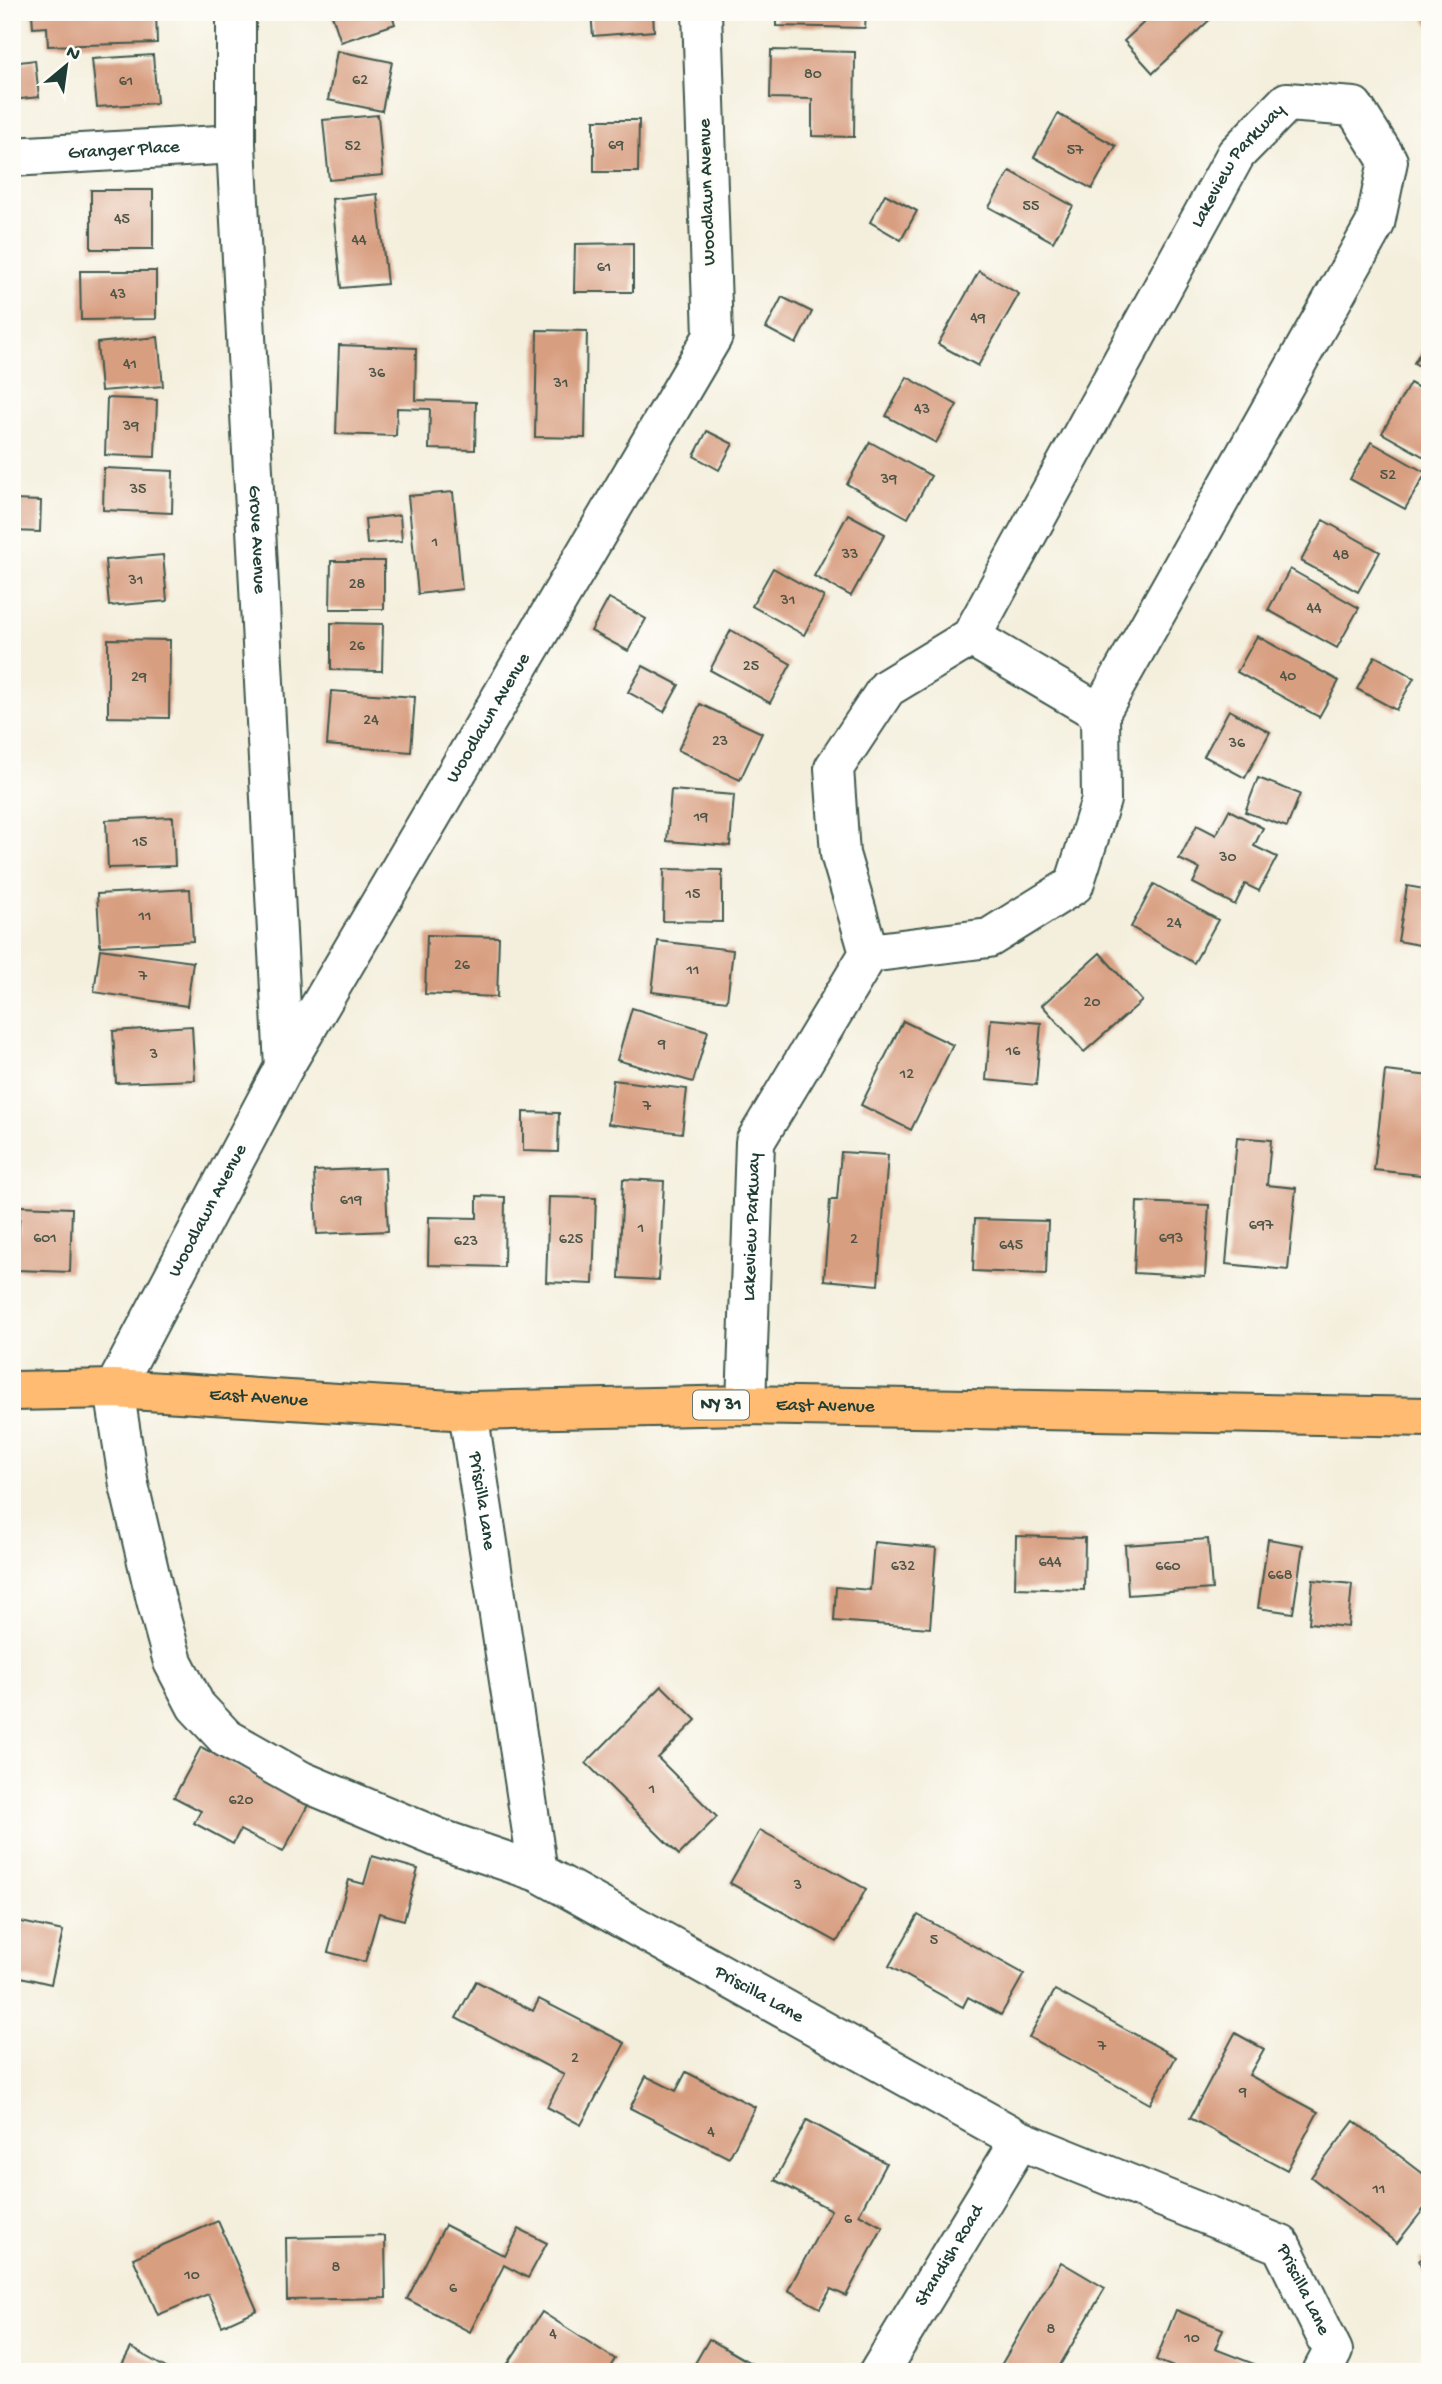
<svg xmlns="http://www.w3.org/2000/svg" width="1442" height="2384" font-family="'Gochi Hand',sans-serif">
  <style>
    .building { fill: #d89e80 }
    .lines { fill: none; stroke-linecap: round; stroke-linejoin: round }
    .minor-casing { stroke: #3f584d; stroke-width: 42 }
    .highway-casing { stroke: #3f584d; stroke-width: 42 }
    .minor { stroke: #fff; stroke-width: 38 }
    .highway { stroke: #febb71; stroke-width: 38 }
    .labels { text-anchor: middle; dominant-baseline: central; stroke-width: 5; stroke-linejoin: round; paint-order: stroke }
    .number-label { font-size: 16px; fill: #4d5547 }
    .shield { fill: #fdfcf7; stroke: #62766e; stroke-width: 2 }
    .shield-label { font-size: 18px; font-weight: bold; fill: #1f3d34 }
    .street-label { font-size: 19px; fill: #1f3d34; stroke: #fdfcf7 }
  </style>
  <rect width="100%" height="100%" fill="#fdfcf7"/>
  <filter id="ink" filterUnits="userSpaceOnUse"><feTurbulence type="fractalNoise" baseFrequency=".0143" numOctaves="2"/><feDisplacementMap in="SourceGraphic" scale="14" xChannelSelector="R" yChannelSelector="G"/><feConvolveMatrix kernelMatrix="1 2 1 2 8 2 1 2 1" color-interpolation-filters="sRGB"/></filter>
  <filter id="wash" filterUnits="userSpaceOnUse"><feTurbulence type="fractalNoise" baseFrequency=".00686" numOctaves="4" result="noise"/><feDisplacementMap in="SourceGraphic" scale="28" xChannelSelector="R" yChannelSelector="G"/><feGaussianBlur stdDeviation="1.57" result="paint"/><feColorMatrix in="noise" values="0 0 0 0 0 0 0 0 0 0 0 0 0 0 0 0 0 1.4 0 .05"/><feComposite in="paint" operator="in"/></filter>
  <g filter="url(#wash)">
    <rect width="100%" height="100%" fill="#f4efdd"/>
    <g id="blocks">
      <!-- building -->
      <g class="building">
        <polygon points="32,12 156,12 157,43 48,46 47,27 33,28"/>
        <polygon points="331,12 391,12 395,24 341,42"/>
        <polygon points="591,12 653,12 654,31 593,36"/>
        <polygon points="776,12 866,12 865,28 776,26"/>
        <polygon points="1155,12 1218,12 1153,73 1124,41"/>
        <polygon points="1262,12 1282,12 1283,13 1263,17"/>
        <polygon points="1430,12 1430,27 1423,16"/>
        <polygon points="771,50 855,52 854,137 812,136 812,99 770,98"/>
        <polygon points="337,51 392,62 382,111 328,100"/>
        <polygon points="153,55 157,103 97,107 92,59"/>
        <polygon points="35,60 39,97 12,100 12,63"/>
        <polygon points="1058,114 1116,146 1092,189 1034,157"/>
        <polygon points="378,115 383,175 329,180 323,120"/>
        <polygon points="594,120 639,120 638,172 594,172"/>
        <polygon points="1010,171 1073,206 1053,242 989,207"/>
        <rect x="91" y="190" width="62" height="59"/>
        <polygon points="377,194 387,284 341,288 332,199"/>
        <polygon points="885,194 917,211 901,240 870,222"/>
        <polygon points="633,243 633,292 574,292 575,244"/>
        <polygon points="80,271 156,271 156,319 81,320"/>
        <polygon points="979,271 1019,294 978,366 938,344"/>
        <polygon points="782,297 812,312 796,344 766,328"/>
        <polygon points="537,330 587,331 585,438 535,437"/>
        <polygon points="1430,336 1430,372 1414,363"/>
        <polygon points="158,337 163,386 101,391 97,343"/>
        <polygon points="339,345 416,348 415,400 476,402 475,450 429,449 430,409 397,408 396,436 336,434"/>
        <polygon points="907,377 957,405 936,443 886,416"/>
        <polygon points="1410,383 1430,394 1430,455 1428,459 1382,433"/>
        <polygon points="107,398 157,400 155,457 105,455"/>
        <polygon points="707,431 733,444 719,470 694,456"/>
        <polygon points="870,442 931,476 908,518 847,484"/>
        <polygon points="1371,442 1426,473 1405,509 1350,479"/>
        <polygon points="104,468 173,471 172,513 103,510"/>
        <polygon points="453,492 462,589 418,594 408,496"/>
        <polygon points="12,500 41,501 40,532 12,531"/>
        <polygon points="848,514 885,534 851,596 814,576"/>
        <polygon points="400,515 402,541 367,544 365,519"/>
        <polygon points="1323,520 1380,552 1358,592 1301,561"/>
        <polygon points="163,555 167,601 109,606 105,560"/>
        <polygon points="331,561 384,561 384,609 330,609"/>
        <polygon points="773,568 824,597 804,635 752,606"/>
        <polygon points="1290,569 1359,608 1337,648 1268,610"/>
        <polygon points="609,598 646,619 628,651 591,631"/>
        <polygon points="331,623 383,624 382,671 331,670"/>
        <polygon points="731,630 791,664 770,703 710,670"/>
        <polygon points="1257,636 1339,681 1319,717 1237,672"/>
        <polygon points="108,639 170,640 169,718 108,717"/>
        <polygon points="1375,656 1414,678 1396,710 1357,689"/>
        <polygon points="643,666 679,685 664,712 628,692"/>
        <polygon points="331,691 415,697 411,752 327,745"/>
        <polygon points="700,704 762,733 740,780 678,750"/>
        <polygon points="1229,710 1270,732 1245,778 1204,756"/>
        <polygon points="1258,778 1300,794 1287,827 1245,812"/>
        <polygon points="671,790 734,795 730,846 667,841"/>
        <polygon points="1229,810 1263,828 1254,846 1277,857 1259,891 1245,884 1235,905 1193,883 1200,869 1179,859 1197,825 1216,835"/>
        <polygon points="173,817 175,866 108,868 106,820"/>
        <polygon points="664,869 722,870 722,922 663,921"/>
        <polygon points="1154,884 1218,920 1194,963 1131,927"/>
        <polygon points="1407,886 1430,890 1430,947 1398,941"/>
        <polygon points="190,889 193,941 100,946 97,894"/>
        <polygon points="427,935 499,937 497,997 425,994"/>
        <polygon points="658,941 733,950 727,1001 652,992"/>
        <polygon points="100,949 193,962 187,1006 94,992"/>
        <polygon points="1100,953 1142,1001 1084,1052 1042,1005"/>
        <polygon points="632,1008 708,1031 693,1082 617,1060"/>
        <polygon points="991,1019 1041,1023 1036,1085 986,1080"/>
        <polygon points="903,1021 953,1045 911,1130 861,1105"/>
        <polygon points="192,1026 195,1080 116,1083 113,1031"/>
        <polygon points="1385,1071 1430,1076 1430,1176 1374,1170"/>
        <polygon points="613,1080 687,1089 682,1133 608,1124"/>
        <polygon points="523,1112 559,1113 558,1152 523,1151"/>
        <polygon points="1237,1137 1271,1140 1267,1185 1296,1188 1288,1270 1226,1264"/>
        <polygon points="841,1152 888,1155 878,1285 824,1280 830,1200 837,1200"/>
        <polygon points="385,1168 388,1231 317,1234 314,1171"/>
        <polygon points="623,1179 664,1181 659,1280 619,1278"/>
        <polygon points="477,1196 505,1197 504,1267 428,1265 429,1217 477,1218"/>
        <polygon points="549,1197 596,1198 593,1284 546,1282"/>
        <polygon points="1137,1202 1209,1205 1205,1277 1134,1273"/>
        <polygon points="20,1206 72,1208 70,1272 17,1270"/>
        <polygon points="975,1219 1048,1221 1046,1274 973,1271"/>
        <polygon points="1016,1536 1085,1538 1084,1590 1015,1588"/>
        <polygon points="1208,1539 1212,1589 1128,1595 1125,1545"/>
        <polygon points="1268,1539 1303,1545 1293,1613 1258,1608"/>
        <polygon points="874,1542 936,1548 930,1628 834,1621 836,1587 870,1590"/>
        <polygon points="1313,1580 1352,1584 1348,1627 1309,1623"/>
        <polygon points="662,1686 696,1720 658,1758 717,1817 679,1855 586,1763"/>
        <polygon points="201,1747 308,1805 283,1852 240,1830 233,1844 194,1823 201,1811 174,1797"/>
        <polygon points="760,1830 866,1889 837,1942 730,1883"/>
        <polygon points="372,1856 418,1869 404,1920 379,1913 365,1962 328,1952 349,1880 364,1884"/>
        <polygon points="918,1915 1024,1974 1001,2015 968,1997 963,2007 889,1966"/>
        <polygon points="12,1920 63,1931 51,1984 12,1975"/>
        <polygon points="476,1981 533,2011 539,1999 625,2043 581,2125 547,2107 564,2075 456,2018"/>
        <polygon points="1055,1990 1176,2057 1150,2104 1029,2037"/>
        <polygon points="1235,2033 1264,2049 1249,2075 1318,2112 1287,2170 1190,2118"/>
        <polygon points="686,2072 755,2107 729,2158 630,2108 646,2076 676,2091"/>
        <polygon points="807,2120 886,2163 859,2214 883,2227 846,2296 831,2289 820,2308 788,2290 831,2210 775,2180"/>
        <polygon points="1354,2121 1430,2179 1430,2201 1397,2243 1311,2177"/>
        <polygon points="218,2221 257,2310 222,2326 208,2294 158,2315 133,2258"/>
        <polygon points="445,2225 505,2256 519,2229 547,2243 528,2278 504,2265 470,2332 407,2299"/>
        <polygon points="385,2236 386,2298 287,2300 286,2238"/>
        <polygon points="1430,2256 1430,2288 1419,2260"/>
        <polygon points="1061,2262 1105,2288 1056,2372 997,2372"/>
        <polygon points="1176,2310 1223,2329 1215,2349 1262,2367 1260,2372 1180,2372 1181,2370 1156,2360"/>
        <polygon points="542,2312 615,2359 607,2372 517,2372 507,2365"/>
        <polygon points="709,2339 759,2368 757,2372 690,2372"/>
        <polygon points="131,2348 173,2372 118,2372"/>
      </g>
    </g>
  </g>
  <g filter="url(#ink)">
    <use href="#blocks" fill-opacity="0" stroke="#3f584d" stroke-width="2"/>
    <g class="lines">
      <!-- minor casing -->
      <g class="minor-casing">
        <g id="minor">
          <path id="s1" d="M 236,12 L 236,144 L 284,1067"/>
          <path id="s2" d="M 12,157 L 236,144"/>
          <polyline points="971,637 1100,713"/>
          <path id="s3" d="M 746,1405 L 755,1142 L 869,953 L 840,854 L 834,768 L 887,688 L 971,637 L 1236,154 L 1287,102 L 1354,107 L 1388,161 L 1375,224 L 1100,713 L 1101,800 L 1074,885 L 989,938 L 869,953"/>
          <path id="s4" d="M 468,1411 L 538,1872 L 1020,2140 L 1281,2245 L 1333,2351 L 1322,2372"/>
          <path id="s5" d="M 538,1872 L 441,1839 L 302,1781 L 226,1738 L 196,1706 L 173,1662 L 156,1600 L 129,1485 L 114,1389 L 284,1067 L 713,336 L 702,12"/>
          <path id="s6" d="M 879,2372 L 1020,2140"/>
        </g>
      </g>
      <!-- highway casing -->
      <g class="highway-casing">
        <g id="highway">
          <path id="s7" d="M 12,1391 L 114,1389 L 468,1411 L 746,1405 L 1430,1417"/>
        </g>
      </g>
      <!-- minor -->
      <use href="#minor" class="minor"/>
      <!-- highway -->
      <use href="#highway" class="highway"/>
    </g>
  </g>
  <g class="labels">
    <!-- number labels -->
    <g class="number-label">
      <text x="813" y="75">80</text>
      <text x="360" y="81">62</text>
      <text x="126" y="82">61</text>
      <text x="616" y="146">69</text>
      <text x="353" y="147">52</text>
      <text x="1075" y="151">57</text>
      <text x="1031" y="207">55</text>
      <text x="122" y="220">45</text>
      <text x="359" y="241">44</text>
      <text x="604" y="268">61</text>
      <text x="118" y="295">43</text>
      <text x="978" y="319">49</text>
      <text x="130" y="365">41</text>
      <text x="377" y="374">36</text>
      <text x="561" y="384">31</text>
      <text x="922" y="410">43</text>
      <text x="131" y="427">39</text>
      <text x="1388" y="476">52</text>
      <text x="889" y="480">39</text>
      <text x="138" y="490">35</text>
      <text x="435" y="543">1</text>
      <text x="850" y="555">33</text>
      <text x="1341" y="556">48</text>
      <text x="136" y="581">31</text>
      <text x="357" y="585">28</text>
      <text x="788" y="601">31</text>
      <text x="1314" y="609">44</text>
      <text x="357" y="647">26</text>
      <text x="751" y="667">25</text>
      <text x="1288" y="677">40</text>
      <text x="139" y="678">29</text>
      <text x="371" y="721">24</text>
      <text x="720" y="742">23</text>
      <text x="1237" y="744">36</text>
      <text x="701" y="818">19</text>
      <text x="140" y="843">15</text>
      <text x="1228" y="858">30</text>
      <text x="693" y="895">15</text>
      <text x="145" y="917">11</text>
      <text x="1174" y="924">24</text>
      <text x="462" y="966">26</text>
      <text x="693" y="971">11</text>
      <text x="143" y="977">7</text>
      <text x="1092" y="1003">20</text>
      <text x="662" y="1045">9</text>
      <text x="1013" y="1052">16</text>
      <text x="154" y="1055">3</text>
      <text x="907" y="1075">12</text>
      <text x="647" y="1107">7</text>
      <text x="351" y="1201">619</text>
      <text x="1261" y="1226">697</text>
      <text x="641" y="1229">1</text>
      <text x="45" y="1239">601</text>
      <text x="1171" y="1239">693</text>
      <text x="571" y="1240">625</text>
      <text x="854" y="1240">2</text>
      <text x="466" y="1242">623</text>
      <text x="1011" y="1246">645</text>
      <text x="1050" y="1563">644</text>
      <text x="903" y="1567">632</text>
      <text x="1168" y="1567">660</text>
      <text x="1280" y="1576">668</text>
      <text x="652" y="1790">1</text>
      <text x="241" y="1801">620</text>
      <text x="798" y="1886">3</text>
      <text x="934" y="1941">5</text>
      <text x="1102" y="2047">7</text>
      <text x="575" y="2059">2</text>
      <text x="1243" y="2093">9</text>
      <text x="711" y="2133">4</text>
      <text x="1379" y="2190">11</text>
      <text x="848" y="2220">6</text>
      <text x="336" y="2268">8</text>
      <text x="192" y="2276">10</text>
      <text x="453" y="2289">6</text>
      <text x="1051" y="2330">8</text>
      <text x="553" y="2335">4</text>
      <text x="1192" y="2339">10</text>
    </g>
    <!-- shield labels -->
    <rect class="shield" x="693" y="1390.5" width="56" height="29" rx="5"/>
    <g class="shield-label">
      <text x="721" y="1405">NY 31</text>
    </g>
    <!-- street labels -->
    <g class="street-label">
      <text stroke="none"><textPath href="#s2" startOffset="112">Granger Place</textPath></text>
      <text stroke="none"><textPath href="#s3" startOffset="1410">Lakeview Parkway</textPath></text>
      <text transform="translate(708 192) rotate(-92)">Woodlawn Avenue</text>
      <text stroke="none"><textPath href="#s1" startOffset="528">Grove Avenue</textPath></text>
      <text stroke="none"><textPath href="#s5" startOffset="1482">Woodlawn Avenue</textPath></text>
      <text stroke="none"><textPath href="#s5" startOffset="915">Woodlawn Avenue</textPath></text>
      <text stroke="none"><textPath href="#s3" startOffset="178">Lakeview Parkway</textPath></text>
      <text stroke="none"><textPath href="#s7" startOffset="247">East Avenue</textPath></text>
      <text stroke="none"><textPath href="#s7" startOffset="814">East Avenue</textPath></text>
      <text stroke="none"><textPath href="#s4" startOffset="91">Priscilla Lane</textPath></text>
      <text stroke="none"><textPath href="#s4" startOffset="719">Priscilla Lane</textPath></text>
      <text stroke="none"><textPath href="#s6" startOffset="136">Standish Road</textPath></text>
      <text stroke="none"><textPath href="#s4" startOffset="1349">Priscilla Lane</textPath></text>
    </g>
  </g>
  <!-- margin -->
  <rect width="1442" height="2384" fill="none" stroke="#fdfcf7" stroke-width="42"/>
  <!-- north arrow -->
  <g transform="translate(66 66) rotate(29)" stroke="#fdfcf7" stroke-width="5" paint-order="stroke">
  <path d="M0-5L12 26L0 18L-12 26Z" fill="#1f3d34"/>
  <text y="-10" font-size="19" font-weight="bold" text-anchor="middle" fill="#1f3d34">N</text>
  </g>
</svg>
